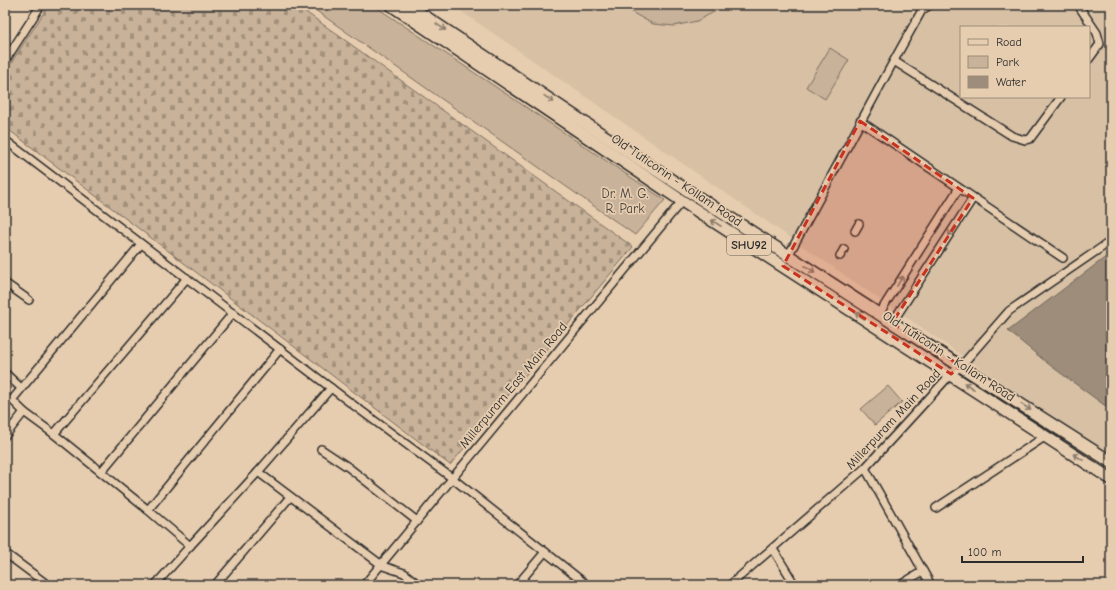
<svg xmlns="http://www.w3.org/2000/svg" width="1116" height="590" font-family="'Comic Neue',sans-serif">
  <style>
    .built { fill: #d7c0a4; fill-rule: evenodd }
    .cemetery { fill: url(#cemetery-stones); stroke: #7a6e62 }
    .green { fill: #c8b299; stroke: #7a6e62 }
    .water { fill: #9d8d7a; stroke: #6f665a }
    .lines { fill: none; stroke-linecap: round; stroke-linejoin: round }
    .street-casing { stroke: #2b2b2b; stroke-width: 10 }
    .primary-casing { stroke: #2b2b2b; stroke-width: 14 }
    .street { stroke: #e7cdaf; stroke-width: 7 }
    .primary { stroke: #e7cdaf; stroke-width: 11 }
    .oneway { stroke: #897c6d }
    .marked { fill: #c8321e; fill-opacity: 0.2; stroke: #c8321e; stroke-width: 3; stroke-dasharray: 8 5; stroke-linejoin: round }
    .labels { text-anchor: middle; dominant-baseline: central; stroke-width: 3.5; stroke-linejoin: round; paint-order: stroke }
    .shield { fill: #e7cdaf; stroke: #635c53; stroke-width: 1 }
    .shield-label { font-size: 12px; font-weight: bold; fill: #2b2b2b }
    .street-label { font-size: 13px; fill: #2b2b2b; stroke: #e7cdaf }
    .park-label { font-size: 13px; fill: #433f3c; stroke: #e7cdaf }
  </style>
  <defs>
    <pattern id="cemetery-stones" width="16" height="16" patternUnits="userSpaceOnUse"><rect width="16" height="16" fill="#c8b299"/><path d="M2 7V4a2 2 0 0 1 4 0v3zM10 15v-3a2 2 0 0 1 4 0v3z" fill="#a3917d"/></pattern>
  </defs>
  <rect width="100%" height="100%" fill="#e7cdaf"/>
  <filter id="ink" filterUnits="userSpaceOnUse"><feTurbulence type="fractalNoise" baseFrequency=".025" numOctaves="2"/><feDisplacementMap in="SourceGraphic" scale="8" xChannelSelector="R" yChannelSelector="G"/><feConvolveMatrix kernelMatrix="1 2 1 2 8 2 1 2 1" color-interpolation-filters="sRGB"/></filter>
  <g filter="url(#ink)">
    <!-- built -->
    <path class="built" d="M 452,5 L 908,5 L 916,18 L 932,5 L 1111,5 L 1111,458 ZM 961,27 L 1089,27 L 1089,97 L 961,97 Z"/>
    <!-- cemetery -->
    <polygon class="cemetery" points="49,5 296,5 633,247 450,465 5,127 5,72"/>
    <!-- green -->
    <g class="green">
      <polygon points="308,5 373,5 665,200 635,235"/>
      <polygon points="627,5 727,5 697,21 674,26 653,24 633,13"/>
      <polygon points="830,48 849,60 825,99 806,87"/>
      <polygon points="888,386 902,402 875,425 861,409"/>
    </g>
    <!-- water -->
    <polygon class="water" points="1111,253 1111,410 1051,366 1008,331"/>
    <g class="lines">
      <!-- street casing -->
      <g class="street-casing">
        <g id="street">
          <polyline points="1078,5 1097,33 1100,44 1089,59"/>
          <polyline points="5,61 41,5"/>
          <polyline points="894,61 1012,136 1025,140 1030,139 1061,97"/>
          <polyline points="860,121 1063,258"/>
          <polyline points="5,140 352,404 452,478 587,585"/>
          <polyline points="855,231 859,224"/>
          <polyline points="141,244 12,400 24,412 54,434 148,510 190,546 258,472 331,388"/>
          <polyline points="840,256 844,249"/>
          <polyline points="787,258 897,55 922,10 930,5"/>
          <polyline points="5,283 29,300"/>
          <polyline points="879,314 959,188"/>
          <polyline points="892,323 973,198"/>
          <polyline points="5,373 21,388"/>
          <polyline points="54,434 187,278"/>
          <polyline points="5,436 24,412"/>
          <polyline points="321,449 348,467 417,521"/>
          <polyline points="865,468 931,585"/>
          <polyline points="101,472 233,313"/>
          <polyline points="258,472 383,566 404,573 419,585"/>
          <polyline points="936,508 1046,436"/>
          <polyline points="148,510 280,349"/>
          <polyline points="773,549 795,585"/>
          <polyline points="5,553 48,585"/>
          <polyline points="155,585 190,546"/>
          <polyline points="215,585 290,497"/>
          <polyline points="364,585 682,201"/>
          <polyline points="517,585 545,552"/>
          <polyline points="730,585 865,468 951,374 961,366 1009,311 1111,241"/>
          <polyline points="900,585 923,571"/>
        </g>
      </g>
      <!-- primary casing -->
      <g class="primary-casing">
        <g id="primary">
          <polyline points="391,5 682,201 1111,479"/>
          <polyline points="408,5 642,161 871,309 1111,462"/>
        </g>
      </g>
      <!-- street -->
      <use href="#street" class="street"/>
      <!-- primary -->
      <use href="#primary" class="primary"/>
    </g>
    <!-- one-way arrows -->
    <defs><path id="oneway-shaft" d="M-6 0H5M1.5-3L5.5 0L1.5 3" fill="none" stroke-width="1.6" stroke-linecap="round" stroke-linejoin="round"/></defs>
    <g class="oneway">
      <use href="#oneway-shaft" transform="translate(441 27) rotate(34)"/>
      <use href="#oneway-shaft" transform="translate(549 99) rotate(34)"/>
      <use href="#oneway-shaft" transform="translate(716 223) rotate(-147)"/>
      <use href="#oneway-shaft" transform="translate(952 231) rotate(123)"/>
      <use href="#oneway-shaft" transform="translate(810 269) rotate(33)"/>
      <use href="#oneway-shaft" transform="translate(900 281) rotate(-58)"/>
      <use href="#oneway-shaft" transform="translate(860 316) rotate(-147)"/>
      <use href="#oneway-shaft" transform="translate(969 386) rotate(-147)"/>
      <use href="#oneway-shaft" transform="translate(1026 407) rotate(33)"/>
      <use href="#oneway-shaft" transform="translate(1078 457) rotate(-147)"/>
    </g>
  </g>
  <!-- marked area -->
  <path class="marked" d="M 860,121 L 973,198 L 892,323 L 961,366 L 951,374 L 783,266 Z"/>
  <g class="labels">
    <!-- shield labels -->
    <rect class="shield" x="727" y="235" width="44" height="20" rx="3"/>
    <g class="shield-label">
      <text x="749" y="245">SHU92</text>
    </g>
    <!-- street labels -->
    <g class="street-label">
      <text transform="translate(677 180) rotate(34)">Old Tuticorin - Kollam Road</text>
      <text transform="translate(949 356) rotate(33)">Old Tuticorin - Kollam Road</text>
      <text transform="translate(513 385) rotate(-50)">Millerpuram East Main Road</text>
      <text transform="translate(893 419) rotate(-47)">Millerpuram Main Road</text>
    </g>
    <!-- park labels -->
    <g class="park-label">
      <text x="625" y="193">Dr. M. G.<tspan x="625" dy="15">R. Park</tspan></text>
    </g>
  </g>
  <!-- margin -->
  <rect width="1116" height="590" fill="none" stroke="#e7cdaf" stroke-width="20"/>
  <rect x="10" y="10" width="1096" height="570" fill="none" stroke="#2b2b2b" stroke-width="1.5" filter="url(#ink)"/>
  <!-- legend -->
  <rect x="960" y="26" width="130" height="72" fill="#e7cdaf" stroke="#9c8c7a"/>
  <rect x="968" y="39" width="20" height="6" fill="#e7cdaf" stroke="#9c8c7a"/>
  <text x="996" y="46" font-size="12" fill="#2b2b2b">Road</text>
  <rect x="968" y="56" width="20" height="12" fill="#c8b299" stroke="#9c8c7a"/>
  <text x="996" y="66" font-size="12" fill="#2b2b2b">Park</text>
  <rect x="968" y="76" width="20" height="12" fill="#9d8d7a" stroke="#9c8c7a"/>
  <text x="996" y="86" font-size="12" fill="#2b2b2b">Water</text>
  <!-- scale -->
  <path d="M962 556v6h121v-6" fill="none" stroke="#2b2b2b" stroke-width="2"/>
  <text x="968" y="556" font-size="12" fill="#2b2b2b" stroke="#e7cdaf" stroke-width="3" paint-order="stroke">100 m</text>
</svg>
